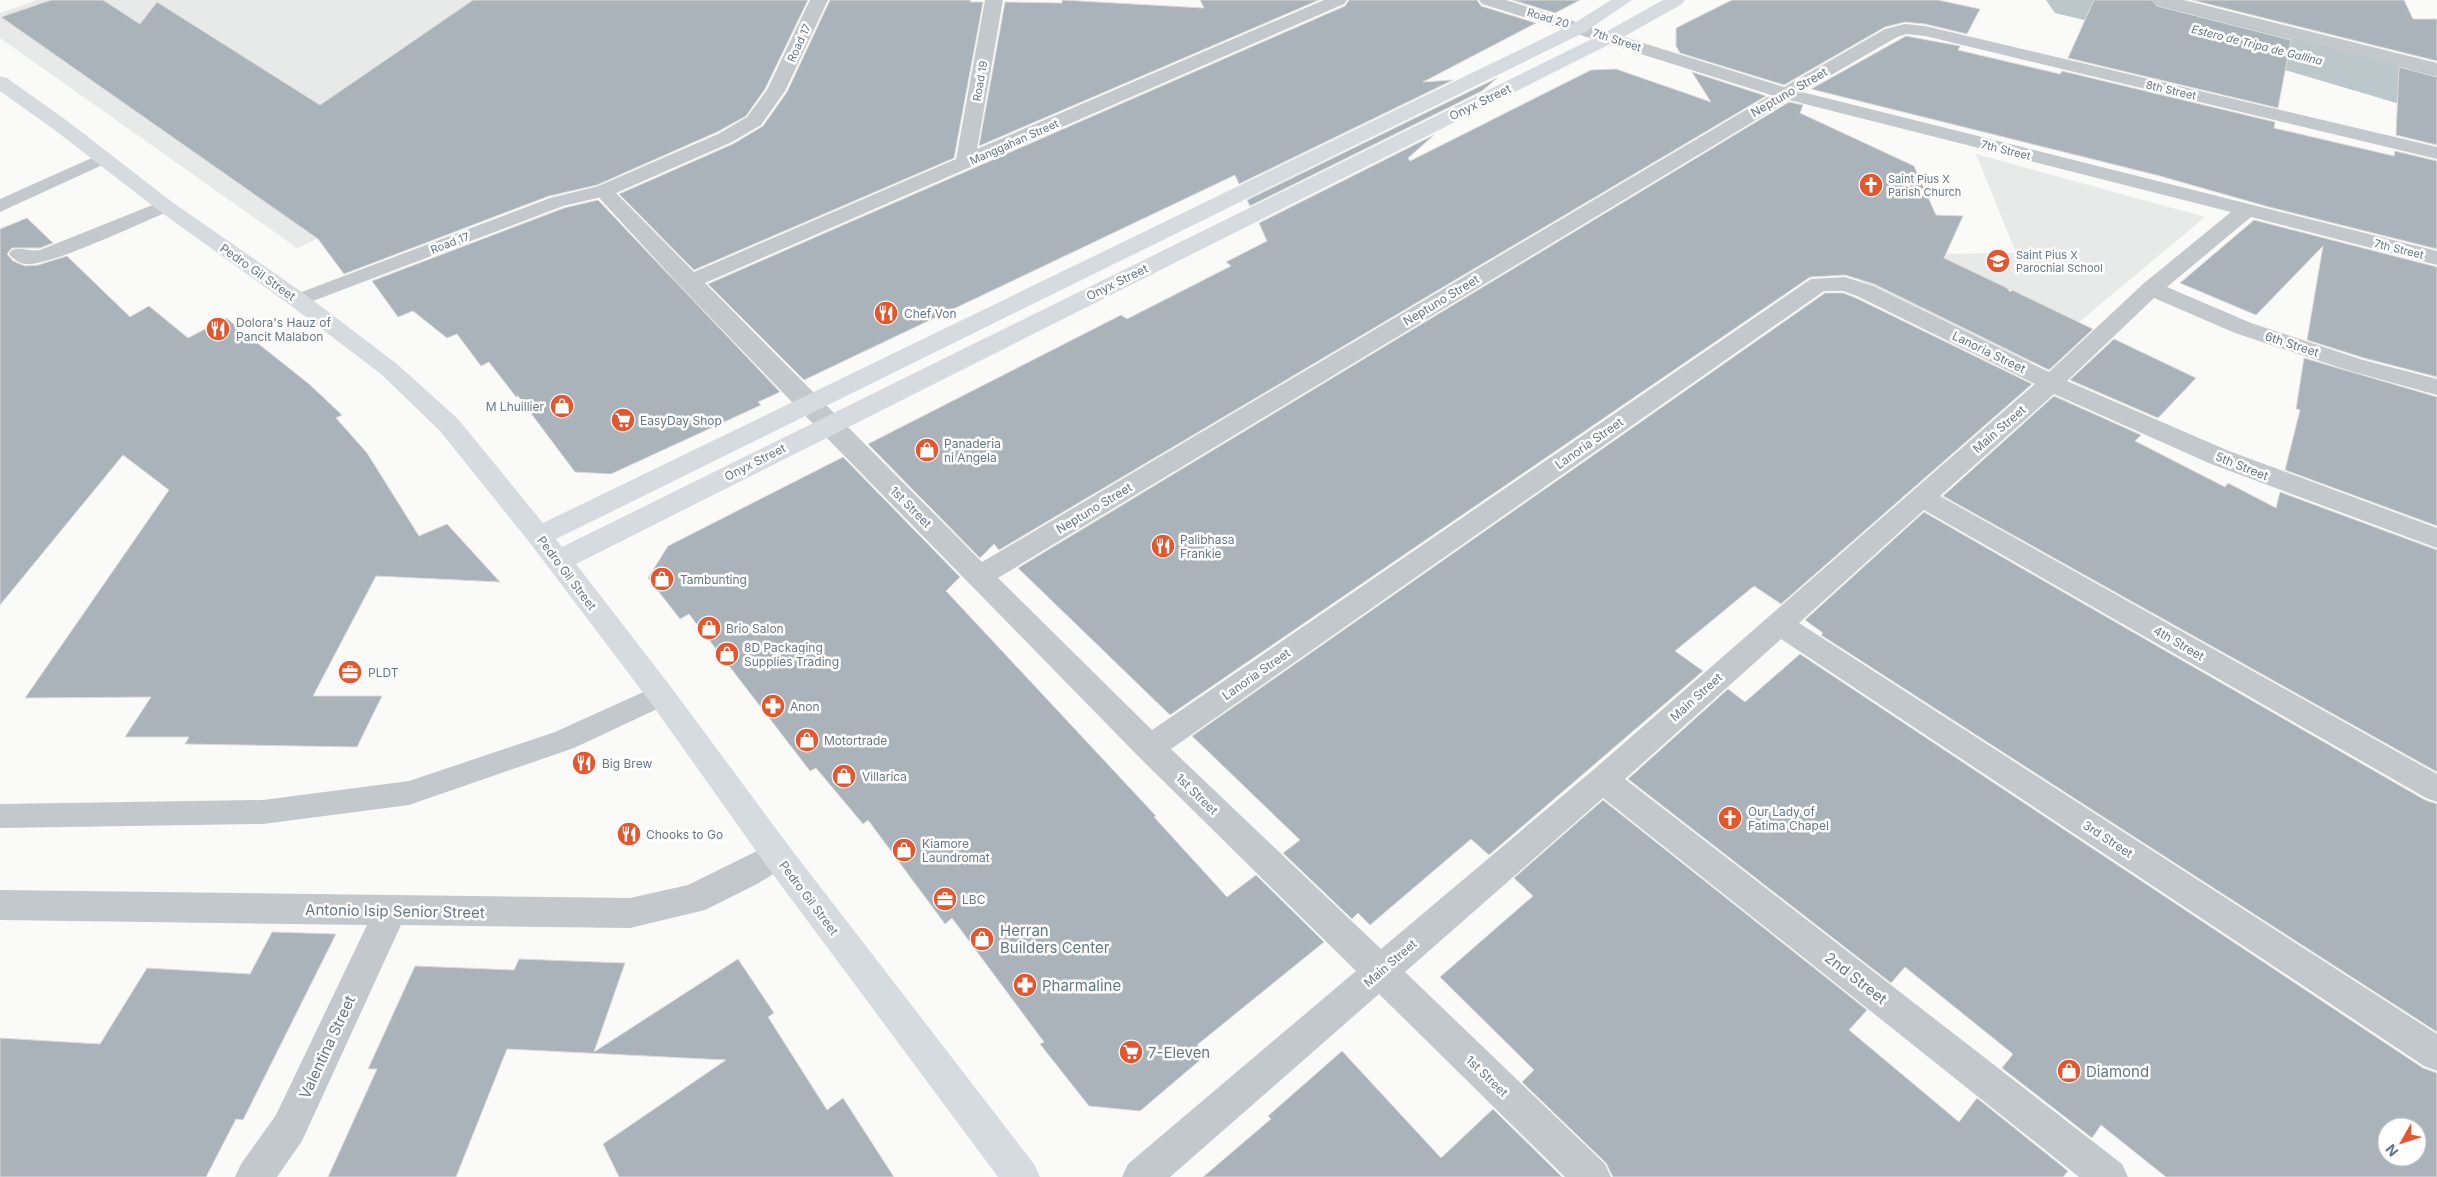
<svg xmlns="http://www.w3.org/2000/svg" width="2437" height="1177" font-family="Inter,sans-serif">
  <style>
    .built { fill: #e8e9e9 }
    .lines { fill: none; stroke-linecap: round; stroke-linejoin: round }
    .river { fill: #bbc7cb; fill-rule: evenodd }
    .building { fill: #aab3b9; stroke: #dcdcda; fill-rule: evenodd }
    .service { fill: #c3c8cc; fill-rule: evenodd }
    .minor { fill: #c3c8cc; fill-rule: evenodd }
    .secondary { fill: #d6dbdf; fill-rule: evenodd }
    .labels { text-anchor: middle; dominant-baseline: central; stroke-width: 5; stroke-linejoin: round; paint-order: stroke }
    .far-street-label { font-size: 11px; fill: #657683; stroke: #fff }
    .far-water-label { font-size: 11px; font-style: italic; fill: #60757c; stroke: #fff }
    .far-poi-label { font-size: 11px; fill: #657683; stroke: #fff; text-anchor: start }
    .street-label { font-size: 12px; fill: #657683; stroke: #fff }
    .poi-label { font-size: 12px; fill: #657683; stroke: #fff; text-anchor: start }
    .near-street-label { font-size: 15px; fill: #657683; stroke: #fff }
    .near-poi-label { font-size: 15px; fill: #657683; stroke: #fff; text-anchor: start }
  </style>
  <rect width="100%" height="100%" fill="#fafaf8"/>
  <!-- built -->
  <g class="built">
    <polygon points="37,0 697,0 650,88 297,248 0,38 0,13"/>
    <polygon points="1976,154 2205,217 2030,363 1834,268 1851,255 2016,253"/>
  </g>
  <g class="lines">
    <!-- river -->
    <polygon class="river" points="2046,0 2154,0 2301,34 2437,74 2437,115 2258,62 2055,13"/>
  </g>
  <!-- building -->
  <g class="building">
    <polygon points="51,0 103,0 140,24 157,2 320,105 473,0 808,0 765,89 746,116 717,132 597,185 549,196 344,274 318,239 1,17"/>
    <polygon points="830,0 971,0 970,2 983,2 954,158 694,270 619,194 733,144 763,126 787,92"/>
    <polygon points="1062,0 1204,8 1200,0 1319,0 979,146 1005,2 1062,3"/>
    <polygon points="1349,0 1477,0 1481,6 1536,23 1423,82 1453,80 1239,184 1235,175 804,380 708,284 1345,6"/>
    <polygon points="1512,0 1580,0 1555,13"/>
    <polygon points="1732,0 1938,0 1980,9 1967,34 1925,24 1905,22 1885,27 1784,85 1680,53 1676,46 1676,28"/>
    <polygon points="2094,0 2152,0 2157,6 2291,40 2278,108 2068,58"/>
    <polygon points="2192,0 2404,0 2413,19 2437,19 2437,61"/>
    <polygon points="1906,36 1960,46 1958,50 2060,74 2062,71 2275,122 2274,128 2394,156 2395,151 2437,161 2437,249 2269,207 2160,176 1811,89"/>
    <polygon points="2399,67 2437,77 2437,145 2396,135"/>
    <polygon points="1616,69 1711,102 1692,72 1766,96 999,550 994,544 980,558 868,444 1121,315 1127,319 1231,266 1226,262 1267,241 1259,223 1434,135 1408,158 1410,161 1591,70"/>
    <polygon points="1497,78 1482,91 1250,206 1247,200"/>
    <polygon points="1789,102 1803,105 1800,113 1914,166 1936,215 1963,216 1944,258 2007,288 2010,292 2012,290 2093,329 2049,370 1874,284 1845,275 1810,277 1170,715 1018,568"/>
    <polygon points="598,200 780,392 758,402 761,405 611,474 575,472 518,396 516,397 489,362 481,366 457,334 447,338 413,311 398,317 372,281 564,208"/>
    <polygon points="27,218 53,243 40,248 12,248 7,254 13,261 25,266 38,265 67,256 130,317 149,306 188,338 226,318 309,384 342,415 336,418 367,453 419,536 447,524 500,582 376,576 313,696 382,696 357,747 185,744 189,737 125,737 151,697 25,698 169,490 123,455 0,605 0,229"/>
    <polygon points="2254,220 2437,267 2437,377 2364,358 2307,340 2323,246 2256,315 2180,283"/>
    <polygon points="1825,293 1843,293 1856,298 2032,384 1781,604 1754,586 1675,651 1703,671 1489,855 1471,839 1370,925 1358,913 1352,919 1283,853 1300,840 1192,736"/>
    <polygon points="2114,339 2196,378 2158,418 2070,380"/>
    <polygon points="2304,358 2437,397 2437,526 2285,470 2300,410 2296,409"/>
    <polygon points="2054,396 2141,435 2135,441 2225,487 2228,483 2276,508 2280,492 2437,550 2437,772 1943,496"/>
    <polygon points="843,457 960,577 946,591 1156,816 1154,817 1227,897 1256,875 1324,942 1197,1045 1206,1055 1140,1111 1089,1106 1040,1044 1044,1042 952,918 945,924 868,820 863,824 816,768 810,771 689,614 680,619 648,578 668,546"/>
    <polygon points="1924,512 2425,800 2437,804 2437,1032 1821,635 1823,633 1805,620"/>
    <path d="M 1800,654 L 2423,1068 L 2437,1073 L 2437,1177 L 2166,1177 L 2101,1125 L 2092,1138 L 2002,1068 L 2013,1054 L 1905,967 L 1891,983 L 1628,779 L 1728,689 L 1745,702 ZM 2387,1127 L 2417,1127 L 2417,1157 L 2387,1157 Z"/>
    <polygon points="1603,800 1867,1010 1849,1030 1959,1122 1977,1098 2068,1171 2063,1177 1613,1177 1606,1163 1522,1082 1534,1070 1440,977 1533,896 1514,878"/>
    <polygon points="272,932 336,934 243,1120 236,1119 206,1177 0,1177 0,1038 100,1044 147,968 250,974"/>
    <polygon points="519,959 625,963 594,1052 738,959 774,1013 768,1017 827,1110 843,1098 894,1177 619,1177 603,1144 726,1060 507,1049 456,1177 328,1177 377,1069 368,1069 415,966 514,970"/>
    <polygon points="1342,1051 1441,1158 1493,1109 1562,1177 1203,1177 1271,1119 1268,1116"/>
  </g>
  <g class="lines">
    <!-- service -->
    <g class="service">
      <polygon points="103,153 109,154 112,158 109,162 0,212 0,199"/>
      <polygon points="603,185 610,187 612,191 610,195 563,206 305,304 298,306 291,304 288,300 291,296 550,198"/>
      <path d="M 165,200 L 172,202 L 174,206 L 172,210 C 144,221 50,267 25,264 C 19,263 13,259 9,254 L 12,250 C 22,247 30,252 40,250 Z"/>
      <polygon points="661,684 670,687 674,695 670,703 574,748 409,805 263,824 0,828 0,804 263,800 409,781 555,732"/>
    </g>
    <!-- minor -->
    <g class="minor">
      <path d="M 810,0 L 828,0 L 785,91 L 761,125 L 732,142 L 616,193 L 694,272 L 956,159 L 985,0 L 1003,0 L 977,149 L 1324,0 L 1347,0 L 1344,4 L 705,283 L 982,562 L 1771,95 L 1482,4 L 1479,0 L 1506,0 L 1784,87 L 1885,29 L 1905,24 L 1925,26 L 2437,147 L 2437,159 L 1925,36 L 1906,34 L 1897,37 L 1802,92 L 2437,251 L 2437,265 L 2251,217 L 2167,287 L 2251,323 L 2363,360 L 2437,379 L 2437,395 L 2347,370 L 2235,333 L 2154,298 L 2067,381 L 2229,451 L 2437,528 L 2437,548 L 2211,464 L 2054,394 L 1940,496 L 2437,774 L 2437,802 L 2426,798 L 1924,510 L 1799,623 L 2437,1034 L 2437,1071 L 2424,1066 L 1781,639 L 1625,779 L 2122,1164 L 2128,1177 L 2079,1177 L 1603,798 L 1405,972 L 1605,1164 L 1611,1177 L 1565,1177 L 1379,994 L 1170,1177 L 1122,1177 L 1128,1164 L 1356,971 L 1139,757 L 820,431 L 681,287 L 593,191 L 596,187 L 718,134 L 747,117 L 767,90 ZM 1789,100 L 2231,212 L 2143,284 L 2049,372 L 1873,286 L 1845,277 L 1811,279 L 1152,730 L 998,578 ZM 1824,291 L 1843,291 L 1857,296 L 2035,384 L 1592,771 L 1381,949 L 1171,749 Z"/>
      <polygon points="2154,0 2184,0 2437,63 2437,75 2157,4"/>
      <polygon points="777,841 788,845 793,855 788,865 757,884 705,910 630,928 401,925 302,1141 277,1177 235,1177 241,1164 276,1115 367,925 0,920 0,890 630,898 688,885"/>
    </g>
    <!-- secondary -->
    <polygon class="secondary" points="1611,0 1632,0 1585,32 556,539 562,547 1604,33 1663,0 1685,0 1682,4 1616,41 576,564 671,687 788,845 1034,1164 1040,1177 998,1177 766,865 651,703 530,543 440,431 381,374 290,305 158,210 56,131 0,91 0,76 7,78 70,123 172,202 306,295 397,364 458,419 543,523 1573,24"/>
  </g>
  <!-- icons -->
  <defs>
    <g id="church-disc" transform="scale(1.25)"><circle r="9.5" fill="#e4572e" stroke="#fff"/><path d="M-1.2-6h2.4v3.5h3.3v2.4h-3.3V6h-2.4V-.1h-3.3v-2.4h3.3Z" fill="#fff"/></g>
    <g id="school-disc" transform="scale(1.25)"><circle r="9.5" fill="#e4572e" stroke="#fff"/><path d="M0-5L7-2L0 1L-7-2ZM-4 1L0 2.5L4 1V4Q0 6-4 4Z" fill="#fff"/></g>
    <g id="restaurant-disc" transform="scale(1.25)"><circle r="9.5" fill="#e4572e" stroke="#fff"/><path d="M-5-6h1v4h1v-4h1v4h1v-4h1v5L-1.5 .5V6h-2V.5L-5-1ZM5-6V6H3V1.5H1.5Q1.5-4 5-6Z" fill="#fff"/></g>
    <g id="shop-disc" transform="scale(1.25)"><circle r="9.5" fill="#e4572e" stroke="#fff"/><path d="M-5-2.5h2.3a2.7 3.5 0 0 1 5.4 0H5L5.5 6h-11ZM-1.5-2.5h3a1.5 2.3 0 0 0-3 0Z" fill="#fff"/></g>
    <g id="supermarket-disc" transform="scale(1.25)"><circle r="9.5" fill="#e4572e" stroke="#fff"/><path d="M-6-5.5h2.5l.6 2H6L4.5 2H-2.5L-4.4-4H-6ZM-1.5 3.2a1.3 1.3 0 1 0 .1 0ZM3 3.2a1.3 1.3 0 1 0 .1 0Z" fill="#fff"/></g>
    <g id="office-disc" transform="scale(1.25)"><circle r="9.5" fill="#e4572e" stroke="#fff"/><path d="M-6-3h4V-5.5h4V-3h4V5H-6ZM-1-4.5V-3h2v-1.5ZM-6 0V1H6V0Z" fill="#fff"/></g>
    <g id="pharmacy-disc" transform="scale(1.25)"><circle r="9.5" fill="#e4572e" stroke="#fff"/><path d="M-2-6h4v4h4v4h-4v4h-4v-4h-4v-4h4Z" fill="#fff"/></g>
  </defs>
  <g fill-rule="evenodd">
    <use href="#church-disc" x="1871" y="185"/>
    <use href="#school-disc" x="1998" y="261"/>
    <use href="#restaurant-disc" x="886" y="313"/>
    <use href="#restaurant-disc" x="218" y="329"/>
    <use href="#shop-disc" x="562" y="406"/>
    <use href="#supermarket-disc" x="623" y="420"/>
    <use href="#shop-disc" x="927" y="450"/>
    <use href="#restaurant-disc" x="1163" y="546"/>
    <use href="#shop-disc" x="662" y="579"/>
    <use href="#shop-disc" x="709" y="628"/>
    <use href="#shop-disc" x="727" y="654"/>
    <use href="#office-disc" x="350" y="672"/>
    <use href="#pharmacy-disc" x="773" y="706"/>
    <use href="#shop-disc" x="807" y="740"/>
    <use href="#restaurant-disc" x="584" y="763"/>
    <use href="#shop-disc" x="844" y="776"/>
    <use href="#church-disc" x="1730" y="818"/>
    <use href="#restaurant-disc" x="629" y="834"/>
    <use href="#shop-disc" x="904" y="850"/>
    <use href="#office-disc" x="945" y="899"/>
    <use href="#shop-disc" x="982" y="939"/>
    <use href="#pharmacy-disc" x="1025" y="985"/>
    <use href="#supermarket-disc" x="1131" y="1052"/>
    <use href="#shop-disc" x="2069" y="1071"/>
  </g>
  <g class="labels">
    <!-- far-street labels -->
    <g class="far-street-label">
      <text transform="translate(1548 18) rotate(17)">Road 20</text>
      <text transform="translate(1617 40) rotate(18)">7th Street</text>
      <text transform="translate(799 43) rotate(-65)">Road 17</text>
      <text transform="translate(980 81) rotate(-80)">Road 19</text>
      <text transform="translate(2171 90) rotate(13)">8th Street</text>
      <text transform="translate(1014 142) rotate(-24)">Manggahan Street</text>
      <text transform="translate(2006 150) rotate(14)">7th Street</text>
      <text transform="translate(450 243) rotate(-21)">Road 17</text>
      <text transform="translate(2399 249) rotate(14)">7th Street</text>
    </g>
    <!-- far-water labels -->
    <g class="far-water-label">
      <text transform="translate(2257 45) rotate(14)">Estero de Tripa de Gallina</text>
    </g>
    <!-- far-poi labels -->
    <g class="far-poi-label">
      <text x="1888" y="179">Saint Pius X<tspan x="1888" dy="13">Parish Church</tspan></text>
      <text x="2016" y="255">Saint Pius X<tspan x="2016" dy="13">Parochial School</tspan></text>
    </g>
    <!-- street labels -->
    <g class="street-label">
      <text transform="translate(1789 92) rotate(-30)">Neptuno Street</text>
      <text transform="translate(1480 102) rotate(-26)">Onyx Street</text>
      <text transform="translate(258 272) rotate(35)">Pedro Gil Street</text>
      <text transform="translate(1117 282) rotate(-26)">Onyx Street</text>
      <text transform="translate(1441 300) rotate(-31)">Neptuno Street</text>
      <text transform="translate(2292 344) rotate(18)">6th Street</text>
      <text transform="translate(1989 352) rotate(26)">Lanoria Street</text>
      <text transform="translate(1999 429) rotate(-41)">Main Street</text>
      <text transform="translate(1589 443) rotate(-35)">Lanoria Street</text>
      <text transform="translate(755 462) rotate(-27)">Onyx Street</text>
      <text transform="translate(2242 466) rotate(22)">5th Street</text>
      <text transform="translate(911 507) rotate(45)">1st Street</text>
      <text transform="translate(1094 508) rotate(-31)">Neptuno Street</text>
      <text transform="translate(567 573) rotate(53)">Pedro Gil Street</text>
      <text transform="translate(2179 643) rotate(30)">4th Street</text>
      <text transform="translate(1256 674) rotate(-35)">Lanoria Street</text>
      <text transform="translate(1696 697) rotate(-42)">Main Street</text>
      <text transform="translate(1197 794) rotate(44)">1st Street</text>
      <text transform="translate(2108 839) rotate(33)">3rd Street</text>
      <text transform="translate(809 898) rotate(53)">Pedro Gil Street</text>
      <text transform="translate(1390 963) rotate(-41)">Main Street</text>
      <text transform="translate(1487 1076) rotate(44)">1st Street</text>
    </g>
    <!-- poi labels -->
    <g class="poi-label">
      <text x="904" y="313">Chef Von</text>
      <text x="236" y="322">Dolora's Hauz of<tspan x="236" dy="14">Pancit Malabon</tspan></text>
      <text x="544" y="406" text-anchor="end">M Lhuillier</text>
      <text x="640" y="420">EasyDay Shop</text>
      <text x="944" y="443">Panaderia<tspan x="944" dy="14">ni Angela</tspan></text>
      <text x="1180" y="539">Palibhasa<tspan x="1180" dy="14">Frankie</tspan></text>
      <text x="680" y="579">Tambunting</text>
      <text x="726" y="628">Brio Salon</text>
      <text x="744" y="647">8D Packaging<tspan x="744" dy="14">Supplies Trading</tspan></text>
      <text x="368" y="672">PLDT</text>
      <text x="790" y="706">Anon</text>
      <text x="824" y="740">Motortrade</text>
      <text x="602" y="763">Big Brew</text>
      <text x="862" y="776">Villarica</text>
      <text x="1748" y="811">Our Lady of<tspan x="1748" dy="14">Fatima Chapel</tspan></text>
      <text x="646" y="834">Chooks to Go</text>
      <text x="922" y="843">Kiamore<tspan x="922" dy="14">Laundromat</tspan></text>
      <text x="962" y="899">LBC</text>
    </g>
    <!-- near-street labels -->
    <g class="near-street-label">
      <text transform="translate(395 911) rotate(1)">Antonio Isip Senior Street</text>
      <text transform="translate(1856 978) rotate(38)">2nd Street</text>
      <text transform="translate(327 1047) rotate(-65)">Valentina Street</text>
    </g>
    <!-- near-poi labels -->
    <g class="near-poi-label">
      <text x="1000" y="930">Herran<tspan x="1000" dy="17">Builders Center</tspan></text>
      <text x="1042" y="985">Pharmaline</text>
      <text x="1148" y="1052">7-Eleven</text>
      <text x="2086" y="1071">Diamond</text>
    </g>
  </g>
  <!-- north arrow -->
  <g transform="translate(2402 1142) rotate(231)"><circle r="24" fill="#ffffff" stroke="#c1c8cd"/>
  <path d="M0-4L9 19L0 12L-9 19Z" fill="#e4572e"/>
  <text y="-8" font-size="14" font-weight="bold" text-anchor="middle" fill="#657683">N</text>
  </g>
</svg>
